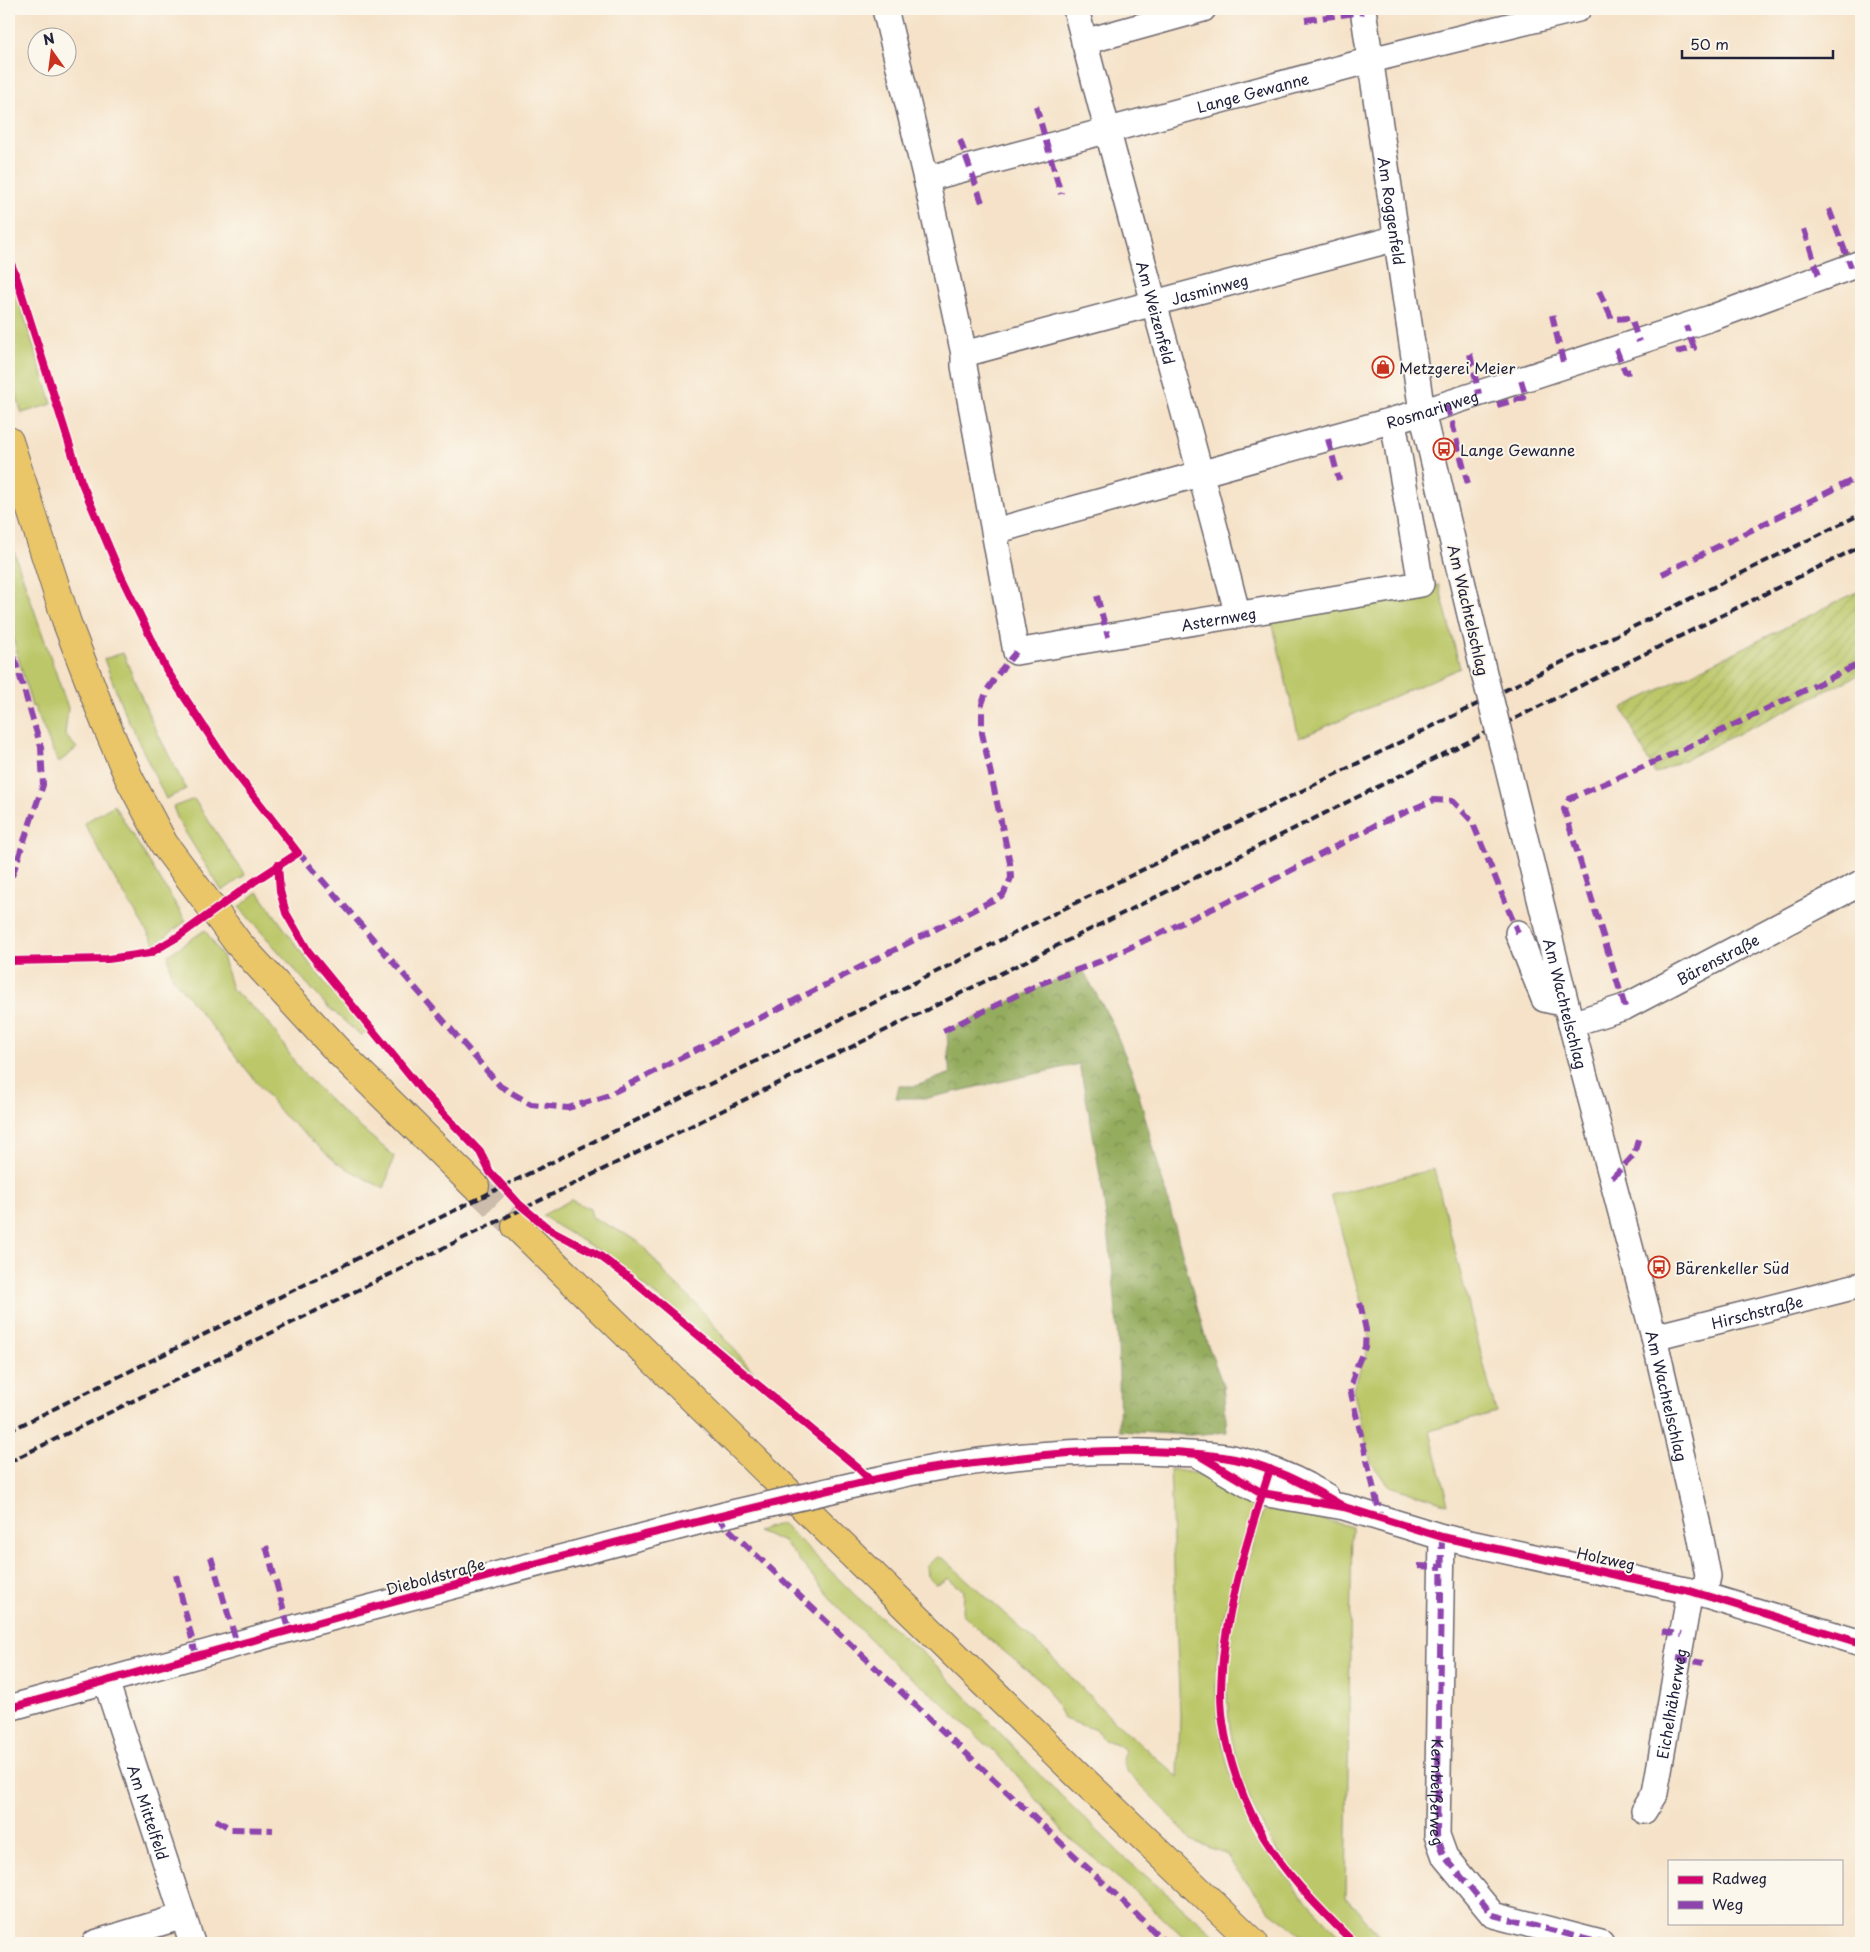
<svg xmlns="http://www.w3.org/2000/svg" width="1870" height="1952" font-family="'Playpen Sans',sans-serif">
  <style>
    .green { fill: #bbc769; stroke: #6e7452 }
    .forest { fill: url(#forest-crowns); stroke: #5b674c }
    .garden { fill: url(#garden-furrows); stroke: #6e7452 }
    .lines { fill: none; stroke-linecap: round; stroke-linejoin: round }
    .major-tunnel { stroke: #cbbcac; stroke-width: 28; stroke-dasharray: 28 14; stroke-linecap: butt }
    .minor-casing { stroke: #6c656c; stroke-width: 28 }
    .major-casing { stroke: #6c656c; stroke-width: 30 }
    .minor { stroke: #fff; stroke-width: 25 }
    .major { stroke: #eac669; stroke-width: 28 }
    .rail { stroke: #22223b; stroke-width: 4; stroke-dasharray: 8 4; stroke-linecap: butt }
    .minor-bridge-casing { stroke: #6c656c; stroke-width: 28; stroke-linecap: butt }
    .minor-bridge { stroke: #fff; stroke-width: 25 }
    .quiet { stroke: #8e44ad; stroke-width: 6; stroke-dasharray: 12 6; stroke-linecap: butt }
    .cycleway-casing { stroke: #fbf7ec; stroke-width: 11 }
    .cycleway { stroke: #d6006c; stroke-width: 8 }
    .labels { text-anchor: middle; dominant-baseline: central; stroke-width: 4; stroke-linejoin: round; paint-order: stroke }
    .street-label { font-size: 15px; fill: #22223b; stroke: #fbf7ec }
    .poi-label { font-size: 15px; fill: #22223b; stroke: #fbf7ec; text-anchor: start }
  </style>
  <defs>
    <pattern id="forest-crowns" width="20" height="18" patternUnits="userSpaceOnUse" patternTransform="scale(1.25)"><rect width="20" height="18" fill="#94ac5d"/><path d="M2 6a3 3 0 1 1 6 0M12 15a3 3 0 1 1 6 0" fill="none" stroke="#788c4e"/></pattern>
    <pattern id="garden-furrows" width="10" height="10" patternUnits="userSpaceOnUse" patternTransform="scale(1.25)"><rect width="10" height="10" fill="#bbc769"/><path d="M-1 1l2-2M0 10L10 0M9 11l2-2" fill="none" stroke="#a0ab5c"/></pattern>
  </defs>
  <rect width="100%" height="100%" fill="#fbf7ec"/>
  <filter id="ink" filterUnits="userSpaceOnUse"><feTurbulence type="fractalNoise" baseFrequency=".02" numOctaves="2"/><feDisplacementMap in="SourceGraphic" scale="10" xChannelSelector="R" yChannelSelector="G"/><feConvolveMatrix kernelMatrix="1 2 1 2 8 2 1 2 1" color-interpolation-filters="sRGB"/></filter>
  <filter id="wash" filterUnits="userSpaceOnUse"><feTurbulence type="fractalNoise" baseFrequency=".0096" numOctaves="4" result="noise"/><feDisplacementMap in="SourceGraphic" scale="20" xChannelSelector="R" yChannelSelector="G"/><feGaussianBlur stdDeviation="1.12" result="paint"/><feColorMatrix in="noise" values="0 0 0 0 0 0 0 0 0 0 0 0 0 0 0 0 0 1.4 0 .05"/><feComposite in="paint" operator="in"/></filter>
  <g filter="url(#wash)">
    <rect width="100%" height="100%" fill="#f5e2c8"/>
    <!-- green -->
    <g class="green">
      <polygon points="9,269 52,404 22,413 9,375"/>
      <polygon points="13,549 68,708 65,735 77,748 58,763 34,706 32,707 9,624 9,550"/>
      <polygon points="1439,585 1460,668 1299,738 1271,617"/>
      <polygon points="123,653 151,720 186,789 166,799 123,709 104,659"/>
      <polygon points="194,799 245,875 222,891 179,822 173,807"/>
      <polygon points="114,805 186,921 155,944 116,881 84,823"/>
      <polygon points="258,892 312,967 367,1032 360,1035 326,1005 239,907"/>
      <polygon points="205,930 222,956 232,989 269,1023 300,1070 342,1112 394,1156 384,1189 337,1163 283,1115 172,977 168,955"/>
      <polygon points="1434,1169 1496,1412 1430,1431 1448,1504 1389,1486 1371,1463 1353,1389 1369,1346 1369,1329 1331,1195"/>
      <polygon points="571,1200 590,1209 592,1217 627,1235 642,1245 669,1278 696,1304 756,1375 601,1252 554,1224 543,1215"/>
      <path d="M 1170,1469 L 1193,1473 L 1214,1480 L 1230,1493 L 1254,1506 C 1243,1547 1229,1589 1221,1631 C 1206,1707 1226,1791 1270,1855 C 1292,1887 1321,1916 1348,1943 L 1310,1943 L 1305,1937 L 1270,1911 L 1236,1870 L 1227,1854 L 1192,1841 L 1166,1811 L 1127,1772 L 1122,1760 L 1125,1750 L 1117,1744 L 1104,1740 L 1096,1730 L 1064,1719 L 1045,1685 L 983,1634 L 963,1614 L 964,1591 L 948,1578 L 942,1582 L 935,1584 L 927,1576 L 926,1566 L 938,1557 L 944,1559 L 1048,1653 L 1109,1716 L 1178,1777 L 1180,1716 Z"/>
      <path d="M 1267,1508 L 1315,1517 L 1352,1527 L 1346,1897 L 1385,1943 L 1361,1943 C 1332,1914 1301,1884 1277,1850 C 1233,1786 1220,1709 1230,1633 C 1236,1594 1250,1555 1261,1516 Z"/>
      <polygon points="782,1523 856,1596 934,1663 1036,1771 1125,1858 1224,1943 1189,1943 1141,1897 1067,1836 1010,1767 936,1697 894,1664 836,1605 784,1542 757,1531"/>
    </g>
    <!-- forest -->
    <path class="forest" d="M 1082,968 L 1111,1021 L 1134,1077 L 1206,1340 L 1223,1385 L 1227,1432 L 1190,1435 L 1119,1431 C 1122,1309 1105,1184 1079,1064 L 928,1098 L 896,1098 L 899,1086 L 916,1086 L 951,1073 L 949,1067 L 947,1031 Z"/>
    <!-- garden -->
    <polygon class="garden" points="1857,592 1861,599 1861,674 1655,774 1622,708"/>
  </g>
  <g filter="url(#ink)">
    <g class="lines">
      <!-- major-tunnel -->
      <polyline class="major-tunnel" points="475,1186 516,1226"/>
      <!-- minor casing -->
      <g class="minor-casing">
        <g id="minor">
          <path id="s1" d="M 885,9 L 926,179 L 964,354 L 964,366 L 1016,652 L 1421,584 L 1393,421"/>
          <path id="s2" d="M 1076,9 C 1127,212 1186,413 1238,616"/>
          <path id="s3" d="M 1363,9 L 1422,412 L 1482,665"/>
          <polyline points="1084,42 1203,9"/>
          <path id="s4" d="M 926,179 L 1371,60 L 1578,9"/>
          <path id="s5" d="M 964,354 L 1397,238"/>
          <path id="s6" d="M 995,531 L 1422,412 L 1711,318 L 1861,263"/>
          <path id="s7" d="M 1505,757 L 1571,1024 L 1654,1337 L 1700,1534 L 1708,1576 L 1704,1595"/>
          <polyline points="1518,933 1544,999 1566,1004"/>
          <path id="s8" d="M 1571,1024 L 1625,1007 L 1861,883"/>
          <path id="s9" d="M 1654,1337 L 1861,1285"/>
          <polyline points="1198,1455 1262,1493 1344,1507 1442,1537 1690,1591 1861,1643"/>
          <path d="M 871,1481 C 965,1459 1073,1447 1170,1453 C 1189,1454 1208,1454 1227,1457 C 1261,1464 1296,1478 1326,1496"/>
          <path id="s10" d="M 1442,1537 L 1437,1835 L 1445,1857 L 1493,1915 L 1601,1943"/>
          <path id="s11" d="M 106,1681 L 192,1943"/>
          <polyline points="9,1708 308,1624 728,1514"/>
          <path id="s12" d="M 1644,1811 L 1655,1793 L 1690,1591"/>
          <polyline points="95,1943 183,1916"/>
        </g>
      </g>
      <!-- major casing -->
      <g class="major-casing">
        <g id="major">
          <polyline points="9,441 67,623 105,722 129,778 164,844 238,943 337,1050 475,1186"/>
          <polyline points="516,1226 1080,1777 1254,1943"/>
        </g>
      </g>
      <!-- minor -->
      <use href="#minor" class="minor"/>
      <!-- major -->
      <use href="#major" class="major"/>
      <!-- rail -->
      <g class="rail">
        <polyline points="9,1431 1861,514"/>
        <polyline points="9,1462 1229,861 1861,546"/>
      </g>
      <!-- minor-bridge casing -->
      <g class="minor-bridge-casing">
        <g id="minor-bridge">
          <polyline points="1482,665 1505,757"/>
          <polyline points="728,1514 871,1481"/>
        </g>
      </g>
      <!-- minor-bridge -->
      <use href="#minor-bridge" class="minor-bridge"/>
      <!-- quiet -->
      <g class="quiet">
        <polyline points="1305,20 1363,12"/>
        <polyline points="1036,106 1061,194"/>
        <polyline points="960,140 984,208"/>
        <polyline points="1829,209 1851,267"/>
        <polyline points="1804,229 1820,279"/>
        <polyline points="1599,291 1612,319 1631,318 1639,342"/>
        <polyline points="1552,315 1564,366"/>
        <polyline points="1616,349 1625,372 1635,371"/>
        <polyline points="1676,352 1694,348 1686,326"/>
        <polyline points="1470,354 1479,394"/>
        <polyline points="1445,405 1452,423 1468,484"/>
        <polyline points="1497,405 1526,397 1521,380"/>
        <polyline points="1328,439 1339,480"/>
        <polyline points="1662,574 1861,476"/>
        <polyline points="1097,596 1108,637"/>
        <polyline points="9,640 41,747 43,785 9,885"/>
        <polyline points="297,851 500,1086 531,1104 568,1108 604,1097 1003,895 1011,878 1010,863 982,733 982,704 987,690 1001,670 1016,652"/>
        <polyline points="1625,1007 1564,809 1569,799 1684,749 1861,663"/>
        <polyline points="943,1031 1042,983 1101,961 1271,881 1374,826 1434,800 1453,801 1472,821 1518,933"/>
        <polyline points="1612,1178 1634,1155 1639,1136"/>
        <polyline points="1360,1303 1366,1330 1365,1347 1356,1368 1350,1389 1381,1519"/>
        <polyline points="716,1517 1112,1891 1166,1943"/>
        <polyline points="1442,1537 1437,1835 1445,1857 1493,1915 1601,1943"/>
        <polyline points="266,1546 289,1629"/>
        <polyline points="211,1557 237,1644"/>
        <polyline points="1418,1566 1442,1567"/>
        <polyline points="176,1575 196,1655"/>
        <polyline points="1663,1631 1682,1635"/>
        <polyline points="1677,1658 1703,1663"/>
        <polyline points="216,1820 231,1829 273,1830"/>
      </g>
      <!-- cycleway casing -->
      <g class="cycleway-casing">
        <g id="cycleway">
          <polyline points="9,259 16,276 81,481 122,578 166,669 225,759 298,853 255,881 179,936 150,953 108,959 9,961"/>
          <polyline points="278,865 280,891 286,913 308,951 423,1092 480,1152 490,1172 519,1204 549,1229 600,1256 627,1276 858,1468 871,1481"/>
          <polyline points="1202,1457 1262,1493 1344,1507 1442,1537 1690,1591 1861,1643"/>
          <path d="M 1270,1469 C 1247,1541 1222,1617 1221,1693 C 1221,1746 1244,1810 1274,1853 C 1296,1886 1326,1915 1354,1943"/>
          <path d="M 9,1708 C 218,1650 427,1591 637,1537 C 726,1515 816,1491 906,1473 C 940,1466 975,1463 1009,1459 C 1080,1450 1153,1447 1223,1457 C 1267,1463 1307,1485 1344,1507"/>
        </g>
      </g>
      <!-- cycleway -->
      <use href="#cycleway" class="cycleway"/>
    </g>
  </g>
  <!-- icons -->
  <defs>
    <g id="shop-ring" transform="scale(1.125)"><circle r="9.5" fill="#fbf7ec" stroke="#c8321e" stroke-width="1.5"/><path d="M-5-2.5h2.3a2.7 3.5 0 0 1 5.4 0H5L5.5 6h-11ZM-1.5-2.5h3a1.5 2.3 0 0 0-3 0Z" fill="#c8321e"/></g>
    <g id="bus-ring" transform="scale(1.125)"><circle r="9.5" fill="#fbf7ec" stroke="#c8321e" stroke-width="1.5"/><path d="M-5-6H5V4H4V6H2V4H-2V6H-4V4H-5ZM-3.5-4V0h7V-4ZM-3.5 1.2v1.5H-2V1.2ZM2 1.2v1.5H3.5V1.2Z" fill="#c8321e"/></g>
  </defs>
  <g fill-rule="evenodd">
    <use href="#shop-ring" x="1383" y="367"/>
    <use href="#bus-ring" x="1444" y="449"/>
    <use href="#bus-ring" x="1659" y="1267"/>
  </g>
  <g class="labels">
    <!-- street labels -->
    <g class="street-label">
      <text stroke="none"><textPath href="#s4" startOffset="338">Lange Gewanne</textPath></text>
      <text stroke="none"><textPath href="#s3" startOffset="204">Am Roggenfeld</textPath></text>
      <text stroke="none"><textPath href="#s5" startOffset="254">Jasminweg</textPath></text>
      <text stroke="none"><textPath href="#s2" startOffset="314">Am Weizenfeld</textPath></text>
      <text stroke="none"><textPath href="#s6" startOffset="454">Rosmarinweg</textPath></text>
      <text transform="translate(1469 610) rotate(77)">Am Wachtelschlag</text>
      <text stroke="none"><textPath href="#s1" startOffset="862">Asternweg</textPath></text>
      <text stroke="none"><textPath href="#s8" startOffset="161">Bärenstraße</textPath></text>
      <text stroke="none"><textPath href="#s7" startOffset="254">Am Wachtelschlag</textPath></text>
      <text stroke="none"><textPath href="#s9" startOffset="106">Hirschstraße</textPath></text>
      <text stroke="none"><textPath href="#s7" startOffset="659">Am Wachtelschlag</textPath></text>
      <text transform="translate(1606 1558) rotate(12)">Holzweg</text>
      <text transform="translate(435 1576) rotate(-15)">Dieboldstraße</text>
      <text stroke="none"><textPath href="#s12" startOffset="112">Eichelhäherweg</textPath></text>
      <text stroke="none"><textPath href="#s10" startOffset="255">Kernbeißerweg</textPath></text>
      <text stroke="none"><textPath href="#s11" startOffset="138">Am Mittelfeld</textPath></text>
    </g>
    <!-- poi labels -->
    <g class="poi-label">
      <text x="1399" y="367">Metzgerei Meier</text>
      <text x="1460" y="449">Lange Gewanne</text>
      <text x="1675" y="1267">Bärenkeller Süd</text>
    </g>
  </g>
  <!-- margin -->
  <rect width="1870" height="1952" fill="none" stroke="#fbf7ec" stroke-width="30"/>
  <!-- legend -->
  <rect x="1668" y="1860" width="175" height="65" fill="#fbf7ec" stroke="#a4a2a5"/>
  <rect x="1678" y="1876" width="25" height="8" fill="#d6006c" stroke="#a4a2a5"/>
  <text x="1712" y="1884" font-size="15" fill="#22223b">Radweg</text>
  <rect x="1678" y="1901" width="25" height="8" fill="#8e44ad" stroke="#a4a2a5"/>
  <text x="1712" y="1910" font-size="15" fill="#22223b">Weg</text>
  <!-- north arrow -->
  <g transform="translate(52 52) rotate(346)"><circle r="24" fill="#fbf7ec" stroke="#a4a2a5"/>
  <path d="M0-4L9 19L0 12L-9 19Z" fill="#c8321e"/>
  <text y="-8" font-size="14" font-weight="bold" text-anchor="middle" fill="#22223b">N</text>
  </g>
  <!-- scale -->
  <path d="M1682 50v8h151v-8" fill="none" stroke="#22223b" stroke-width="2.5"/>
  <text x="1690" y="50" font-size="15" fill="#22223b" stroke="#fbf7ec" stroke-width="4" paint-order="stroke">50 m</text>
</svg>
